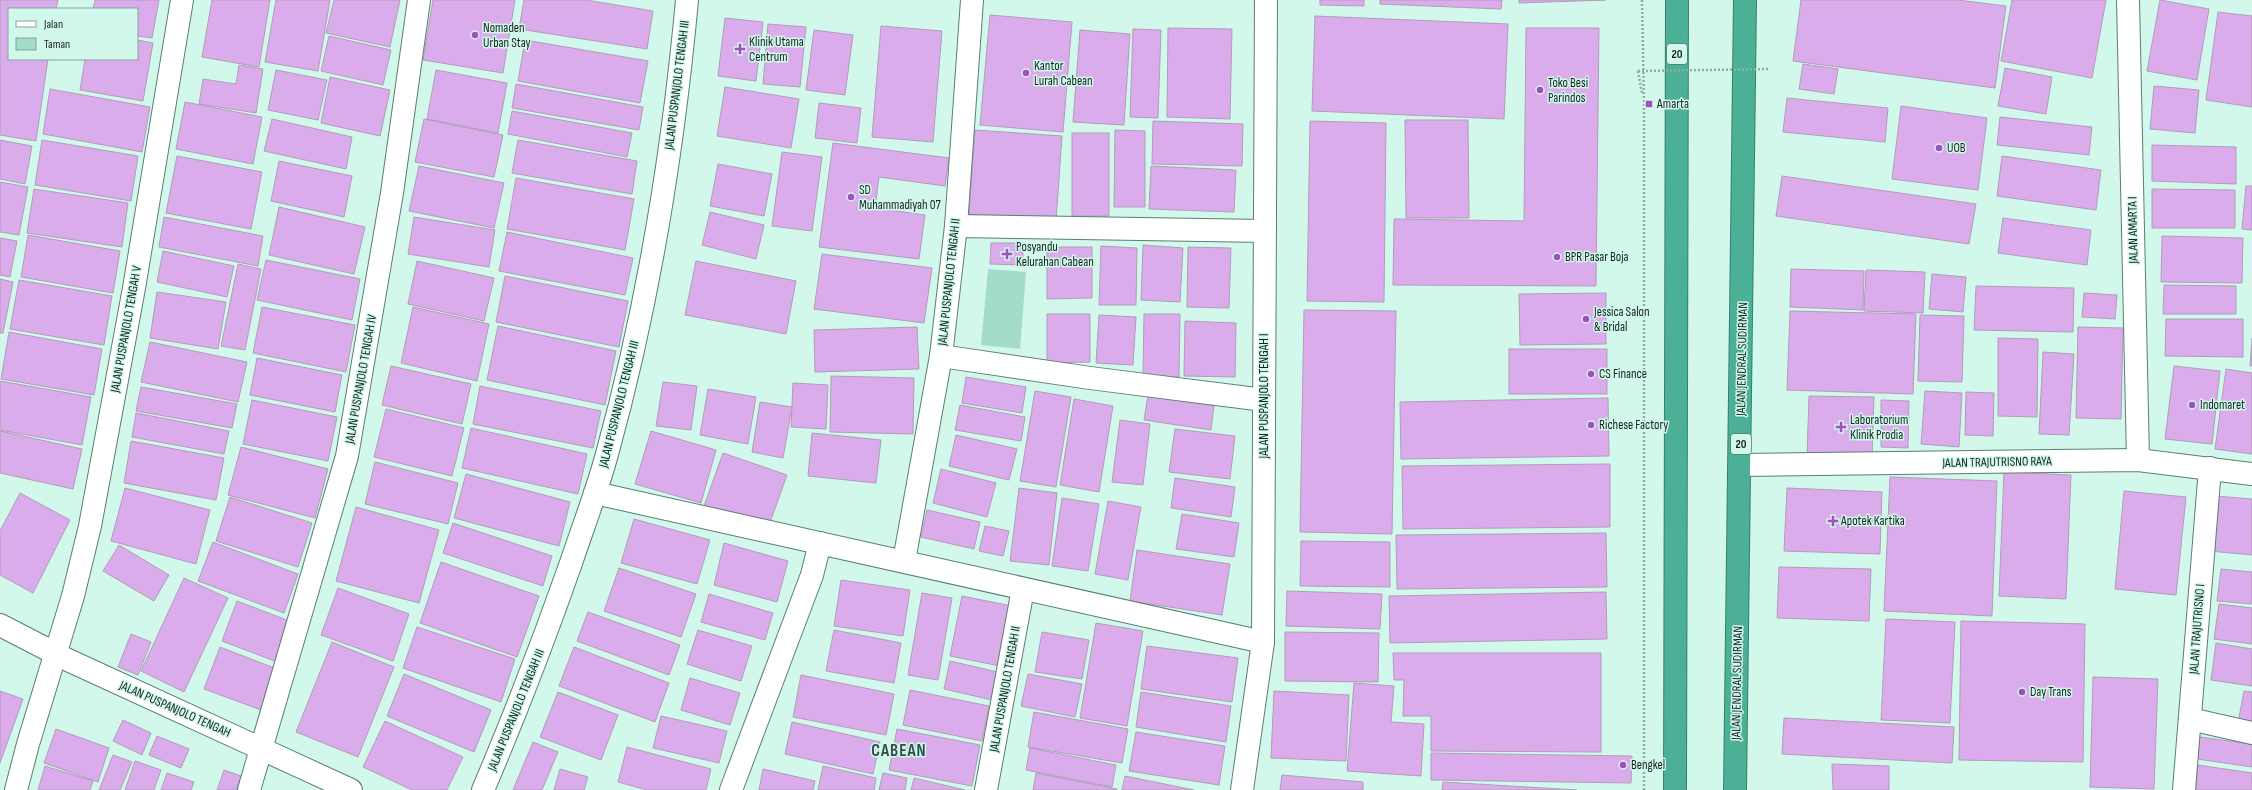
<svg xmlns="http://www.w3.org/2000/svg" width="2252" height="790" font-family="'Sofia Sans Condensed',sans-serif">
  <style>
    .green { fill: #a4dccb }
    .building { fill: #dbacec; stroke: #b19db8 }
    .lines { fill: none; stroke-linecap: round; stroke-linejoin: round }
    .minor-casing { stroke: #5a7e73; stroke-width: 24 }
    .highway-casing { stroke: #387f6c; stroke-width: 24 }
    .path { stroke: #8faea4; stroke-width: 2.5; stroke-dasharray: 2 2; stroke-linecap: butt }
    .minor { stroke: #fff; stroke-width: 22 }
    .highway { stroke: #4cb096; stroke-width: 22 }
    .path-bridge { stroke: #8faea4; stroke-width: 2.5; stroke-dasharray: 2 2; stroke-linecap: butt }
    .poi-dot { fill: #a24ebd; stroke: #d1f8eb; stroke-width: 1.5 }
    .labels { text-anchor: middle; dominant-baseline: central; stroke-width: 3; stroke-linejoin: round; paint-order: stroke }
    .shield { fill: #d1f8eb; stroke: #4d635c; stroke-width: 1 }
    .shield-label { font-size: 12px; font-weight: bold; fill: #14231e }
    .poi-label { font-size: 13px; fill: #14231e; stroke: #d1f8eb; text-anchor: start }
    .street-label { font-size: 13px; fill: #14231e; stroke: #d1f8eb }
    .district-label { font-size: 17px; font-weight: bold; letter-spacing: 1px; fill: #2d5046; stroke: #d1f8eb }
  </style>
  <rect width="100%" height="100%" fill="#d1f8eb"/>
  <!-- green -->
  <polygon class="green" points="988,269 1026,272 1020,349 981,345"/>
  <!-- building -->
  <g class="building">
    <polygon points="0,0 58,0 56,9 9,9 9,59 48,59 36,141 0,135"/>
    <polygon points="95,0 159,0 152,38 137,36 137,9 93,9"/>
    <polygon points="212,0 270,0 259,67 202,57"/>
    <polygon points="276,0 330,0 318,71 265,62"/>
    <polygon points="334,0 400,0 390,47 326,33"/>
    <polygon points="433,0 515,0 503,73 423,60"/>
    <polygon points="524,0 586,0 653,11 647,49 519,29"/>
    <polygon points="1320,0 1364,0 1364,6 1320,5"/>
    <polygon points="1380,0 1502,0 1501,9 1380,4"/>
    <polygon points="1519,0 1606,0 1519,3"/>
    <polygon points="1801,0 1958,0 2006,6 1995,88 1793,61"/>
    <polygon points="2012,0 2106,0 2092,78 2001,61"/>
    <polygon points="2160,0 2209,9 2197,80 2147,71"/>
    <polygon points="2218,12 2252,16 2252,107 2206,100"/>
    <polygon points="990,15 1072,22 1063,132 980,125"/>
    <polygon points="1315,16 1508,24 1504,119 1312,111"/>
    <polygon points="725,18 763,22 756,81 718,76"/>
    <polygon points="768,24 806,27 800,87 763,84"/>
    <polygon points="881,26 942,31 933,142 872,137"/>
    <polygon points="1168,28 1232,29 1230,119 1167,117"/>
    <polygon points="1526,28 1599,28 1596,286 1393,285 1394,219 1524,221"/>
    <polygon points="1133,29 1161,30 1158,118 1130,117"/>
    <polygon points="814,30 853,35 845,95 806,90"/>
    <polygon points="1080,30 1130,34 1124,125 1073,122"/>
    <polygon points="329,36 391,50 383,85 321,71"/>
    <polygon points="137,40 153,43 143,101 80,90 85,59 137,59"/>
    <polygon points="525,40 648,61 640,103 518,81"/>
    <polygon points="1803,64 1838,69 1834,94 1799,89"/>
    <polygon points="239,65 263,69 256,113 199,104 203,79 236,84"/>
    <polygon points="2005,68 2052,77 2046,114 1998,106"/>
    <polygon points="276,70 327,80 318,120 268,110"/>
    <polygon points="436,70 507,83 498,133 427,119"/>
    <polygon points="330,77 390,90 380,136 321,123"/>
    <polygon points="516,84 643,107 639,130 512,108"/>
    <polygon points="2154,86 2199,90 2195,133 2150,129"/>
    <polygon points="725,87 799,99 791,148 717,136"/>
    <polygon points="50,89 150,107 142,152 43,134"/>
    <polygon points="1787,98 1888,108 1885,142 1783,132"/>
    <polygon points="185,102 262,117 253,164 176,149"/>
    <polygon points="819,103 861,108 857,143 815,138"/>
    <polygon points="1901,106 1987,118 1978,190 1892,179"/>
    <polygon points="512,111 632,133 627,157 508,134"/>
    <polygon points="2000,117 2092,127 2089,155 1997,145"/>
    <polygon points="272,119 352,137 346,169 264,151"/>
    <polygon points="424,119 503,135 494,177 415,162"/>
    <polygon points="1405,120 1468,120 1469,218 1406,218"/>
    <polygon points="1153,121 1243,124 1242,166 1152,164"/>
    <polygon points="1310,121 1386,123 1384,302 1307,301"/>
    <polygon points="975,130 1062,136 1056,221 969,214"/>
    <polygon points="1115,130 1145,131 1145,207 1114,207"/>
    <rect x="1072" y="133" width="37" height="83"/>
    <polygon points="0,140 32,146 25,184 0,179"/>
    <polygon points="42,140 138,156 131,201 35,185"/>
    <polygon points="518,140 637,161 632,194 512,173"/>
    <polygon points="833,143 949,158 945,186 879,177 875,208 925,215 919,259 819,247"/>
    <polygon points="2152,145 2236,147 2236,184 2152,181"/>
    <polygon points="782,152 822,157 812,231 772,226"/>
    <polygon points="177,156 262,172 251,229 166,213"/>
    <polygon points="2002,156 2101,170 2096,210 1997,196"/>
    <polygon points="279,161 352,176 344,217 271,201"/>
    <polygon points="718,164 772,174 764,216 710,206"/>
    <polygon points="419,166 504,183 494,228 409,211"/>
    <polygon points="1151,166 1236,170 1234,212 1149,209"/>
    <polygon points="1782,176 1976,204 1969,244 1776,216"/>
    <polygon points="516,178 634,199 625,250 507,229"/>
    <polygon points="0,182 28,187 19,235 0,232"/>
    <polygon points="2246,186 2252,186 2252,230 2242,229"/>
    <polygon points="34,189 128,203 122,247 27,233"/>
    <polygon points="2152,189 2235,190 2235,228 2152,228"/>
    <polygon points="279,207 365,227 354,274 269,255"/>
    <polygon points="710,212 764,225 756,259 702,245"/>
    <polygon points="164,217 263,236 258,266 159,247"/>
    <polygon points="414,217 495,230 489,267 408,254"/>
    <polygon points="2003,218 2091,230 2087,265 1998,253"/>
    <polygon points="507,232 633,258 625,295 499,271"/>
    <polygon points="28,235 120,251 113,293 21,277"/>
    <polygon points="2162,236 2243,238 2242,283 2161,282"/>
    <polygon points="0,238 17,241 10,277 0,275"/>
    <polygon points="991,243 1023,243 1023,265 990,264"/>
    <polygon points="1143,245 1183,248 1180,302 1141,300"/>
    <polygon points="1101,246 1137,248 1136,305 1099,305"/>
    <polygon points="1047,247 1092,247 1092,298 1047,299"/>
    <polygon points="1188,247 1231,248 1229,308 1187,307"/>
    <polygon points="163,251 234,266 227,297 157,282"/>
    <polygon points="822,254 932,268 924,323 814,309"/>
    <polygon points="266,260 360,279 352,320 257,300"/>
    <polygon points="417,261 494,278 484,321 408,304"/>
    <polygon points="696,261 796,281 786,334 685,315"/>
    <polygon points="238,264 261,269 245,350 221,346"/>
    <polygon points="1791,269 1864,271 1863,310 1790,307"/>
    <polygon points="1866,270 1925,272 1923,313 1864,311"/>
    <polygon points="1932,274 1966,277 1963,312 1929,309"/>
    <polygon points="505,276 628,301 619,347 496,322"/>
    <polygon points="0,279 13,282 3,333 0,333"/>
    <polygon points="19,280 112,296 104,345 10,329"/>
    <polygon points="2164,285 2236,286 2236,314 2163,314"/>
    <polygon points="1976,286 2074,288 2073,332 1974,330"/>
    <polygon points="157,292 226,302 218,349 150,338"/>
    <polygon points="1606,293 1606,344 1520,345 1519,294"/>
    <polygon points="2084,293 2117,295 2115,319 2082,317"/>
    <polygon points="262,307 355,325 346,372 253,353"/>
    <polygon points="413,307 489,324 477,381 401,363"/>
    <polygon points="1304,310 1396,311 1392,534 1300,532"/>
    <polygon points="1790,311 1916,314 1913,394 1787,390"/>
    <polygon points="1047,314 1090,314 1090,362 1047,363"/>
    <polygon points="1144,314 1180,314 1179,377 1143,376"/>
    <polygon points="1099,315 1136,317 1133,365 1096,363"/>
    <polygon points="1920,315 1964,316 1962,382 1918,381"/>
    <polygon points="2166,319 2243,319 2243,357 2165,356"/>
    <polygon points="1185,321 1236,323 1235,377 1184,376"/>
    <polygon points="498,326 616,351 605,405 487,380"/>
    <polygon points="917,327 919,369 815,372 814,330"/>
    <polygon points="2078,327 2123,328 2121,419 2076,418"/>
    <polygon points="9,332 102,349 94,395 1,379"/>
    <polygon points="1998,338 2038,339 2037,417 1998,416"/>
    <polygon points="2252,338 2252,366 2250,366"/>
    <polygon points="150,342 247,362 238,402 141,382"/>
    <rect x="1509" y="349" width="98" height="45"/>
    <polygon points="2043,352 2074,354 2069,435 2039,434"/>
    <polygon points="257,358 342,375 335,412 250,395"/>
    <polygon points="391,366 471,384 462,424 382,405"/>
    <polygon points="2174,366 2220,371 2212,444 2165,439"/>
    <polygon points="2226,369 2252,373 2252,454 2215,449"/>
    <polygon points="831,376 914,378 913,434 830,432"/>
    <polygon points="966,377 1026,387 1022,413 962,403"/>
    <polygon points="0,381 91,397 82,445 0,430"/>
    <polygon points="663,382 697,386 691,430 656,426"/>
    <polygon points="793,383 828,385 826,429 791,427"/>
    <polygon points="480,386 601,411 593,448 473,424"/>
    <polygon points="141,387 237,404 232,428 136,411"/>
    <polygon points="708,389 756,397 748,444 700,435"/>
    <polygon points="1035,391 1071,397 1056,487 1020,481"/>
    <polygon points="1925,391 1962,393 1959,447 1921,444"/>
    <polygon points="1966,392 1994,393 1993,436 1965,435"/>
    <polygon points="1148,395 1214,406 1211,430 1144,420"/>
    <polygon points="1809,396 1874,397 1872,458 1807,457"/>
    <polygon points="1608,398 1609,456 1401,459 1400,402"/>
    <polygon points="1074,399 1113,406 1099,492 1060,485"/>
    <polygon points="252,400 337,417 328,461 243,444"/>
    <polygon points="1881,400 1909,401 1908,448 1881,447"/>
    <polygon points="760,402 792,407 783,458 752,452"/>
    <polygon points="960,405 1025,417 1021,441 955,430"/>
    <polygon points="386,409 464,428 452,476 374,457"/>
    <polygon points="136,413 229,431 224,454 132,437"/>
    <polygon points="1120,420 1150,424 1143,485 1112,482"/>
    <polygon points="471,428 587,454 578,494 462,468"/>
    <polygon points="1175,429 1235,436 1230,479 1169,472"/>
    <polygon points="0,431 82,449 73,489 0,473"/>
    <polygon points="651,431 716,450 701,503 635,484"/>
    <polygon points="812,433 881,440 876,483 808,476"/>
    <polygon points="956,435 1017,449 1009,480 949,466"/>
    <polygon points="131,441 224,458 216,500 124,483"/>
    <polygon points="241,447 328,469 315,518 228,495"/>
    <polygon points="723,453 787,475 768,528 704,506"/>
    <polygon points="375,462 458,483 448,524 365,504"/>
    <polygon points="1610,464 1610,527 1403,529 1402,466"/>
    <polygon points="941,469 996,483 987,517 933,503"/>
    <polygon points="2004,472 2071,475 2066,599 1999,596"/>
    <polygon points="466,474 570,502 559,546 454,518"/>
    <polygon points="1890,477 1997,481 1992,616 1884,611"/>
    <polygon points="1175,478 1235,487 1231,517 1171,508"/>
    <polygon points="125,488 210,510 196,564 111,541"/>
    <polygon points="1019,488 1057,493 1049,565 1010,561"/>
    <polygon points="1787,488 1882,492 1880,554 1784,551"/>
    <polygon points="2124,491 2186,497 2176,595 2115,589"/>
    <polygon points="20,493 70,520 33,593 0,575 0,531"/>
    <polygon points="2216,496 2252,499 2252,555 2210,551"/>
    <polygon points="230,497 312,523 298,567 216,541"/>
    <polygon points="1062,498 1099,504 1088,571 1052,566"/>
    <polygon points="1108,501 1141,507 1128,580 1095,574"/>
    <polygon points="356,507 439,530 419,603 336,581"/>
    <polygon points="927,510 980,522 974,549 921,537"/>
    <polygon points="1182,514 1239,523 1234,557 1176,549"/>
    <polygon points="634,519 710,540 697,584 621,563"/>
    <polygon points="453,523 552,556 543,586 443,553"/>
    <polygon points="985,526 1009,531 1003,556 979,551"/>
    <polygon points="1606,533 1607,587 1397,589 1396,535"/>
    <polygon points="1301,541 1390,542 1390,587 1300,586"/>
    <polygon points="213,542 298,574 284,613 198,581"/>
    <polygon points="724,543 788,561 777,602 714,585"/>
    <polygon points="119,545 169,575 154,601 103,571"/>
    <polygon points="1137,550 1230,564 1222,615 1130,601"/>
    <polygon points="441,562 539,596 517,657 420,623"/>
    <polygon points="1779,567 1871,569 1869,621 1777,618"/>
    <polygon points="619,568 696,594 681,637 604,611"/>
    <polygon points="2221,569 2252,572 2252,604 2217,601"/>
    <polygon points="184,578 228,598 184,692 141,671"/>
    <polygon points="841,580 910,590 903,636 834,626"/>
    <polygon points="338,588 409,614 393,661 321,635"/>
    <polygon points="1287,591 1382,594 1380,629 1286,626"/>
    <polygon points="1606,592 1607,639 1390,643 1389,596"/>
    <polygon points="922,593 952,598 938,680 908,675"/>
    <polygon points="709,594 773,613 765,640 701,622"/>
    <polygon points="962,596 1012,606 1000,666 950,656"/>
    <polygon points="237,601 292,622 277,662 222,641"/>
    <polygon points="2219,604 2252,608 2252,644 2214,639"/>
    <polygon points="588,612 680,645 669,675 577,641"/>
    <polygon points="1886,619 1955,622 1950,723 1881,720"/>
    <polygon points="1961,621 2085,624 2083,762 1959,760"/>
    <polygon points="1096,623 1143,631 1127,726 1080,718"/>
    <polygon points="417,627 515,659 501,702 403,668"/>
    <polygon points="698,630 752,646 741,681 687,664"/>
    <polygon points="834,630 901,643 894,683 826,671"/>
    <polygon points="1042,632 1089,640 1082,679 1035,672"/>
    <polygon points="1285,632 1379,633 1378,682 1285,681"/>
    <polygon points="131,634 151,642 138,675 118,667"/>
    <polygon points="332,642 394,667 358,757 296,732"/>
    <polygon points="2216,643 2252,649 2252,686 2211,680"/>
    <polygon points="1147,646 1238,658 1232,702 1141,689"/>
    <polygon points="220,647 277,669 261,710 204,689"/>
    <polygon points="574,647 669,683 655,722 559,686"/>
    <polygon points="1393,653 1601,653 1601,752 1431,751 1431,716 1403,716 1404,680 1394,680"/>
    <polygon points="950,661 998,672 992,700 944,689"/>
    <polygon points="404,674 491,710 474,752 387,716"/>
    <polygon points="1028,674 1082,684 1075,717 1021,706"/>
    <polygon points="801,675 894,694 886,735 793,717"/>
    <polygon points="2093,677 2158,679 2154,789 2090,787"/>
    <polygon points="690,678 740,693 730,725 681,710"/>
    <polygon points="1354,683 1394,686 1391,722 1424,724 1421,776 1347,771"/>
    <polygon points="910,690 989,706 982,741 903,725"/>
    <polygon points="0,691 23,699 0,763"/>
    <polygon points="1274,691 1349,695 1346,761 1271,758"/>
    <polygon points="2244,691 2252,692 2252,725 2238,723"/>
    <polygon points="558,692 618,715 601,760 540,737"/>
    <polygon points="1141,692 1231,706 1226,742 1136,727"/>
    <polygon points="1034,712 1128,729 1122,763 1028,747"/>
    <polygon points="661,716 727,731 719,763 653,748"/>
    <polygon points="1784,718 1954,727 1952,763 1782,754"/>
    <polygon points="123,720 151,733 142,755 113,741"/>
    <polygon points="385,721 463,757 447,790 412,790 363,767"/>
    <polygon points="792,722 880,742 873,774 785,754"/>
    <polygon points="56,729 109,748 98,782 44,763"/>
    <polygon points="897,729 980,745 972,786 889,770"/>
    <polygon points="1136,732 1225,746 1219,785 1129,771"/>
    <polygon points="157,736 189,749 181,768 149,755"/>
    <polygon points="2200,737 2252,744 2252,767 2197,759"/>
    <polygon points="533,742 558,752 542,790 513,790"/>
    <polygon points="627,747 711,769 706,790 647,790 618,782"/>
    <polygon points="1030,748 1116,765 1112,787 1026,770"/>
    <polygon points="1431,753 1632,756 1631,783 1431,780"/>
    <polygon points="113,755 132,762 120,790 99,790"/>
    <polygon points="135,761 161,770 154,790 125,790"/>
    <polygon points="1832,764 1889,766 1889,790 1833,790"/>
    <polygon points="2198,765 2252,773 2252,790 2195,790"/>
    <polygon points="45,766 93,781 90,790 38,790"/>
    <polygon points="823,766 876,778 874,790 818,790"/>
    <polygon points="560,769 588,777 584,790 554,790"/>
    <polygon points="763,769 815,781 813,790 759,790"/>
    <polygon points="224,770 241,776 236,790 217,790"/>
    <polygon points="167,773 194,782 191,790 161,790"/>
    <polygon points="883,773 907,778 905,790 879,790"/>
    <polygon points="1036,773 1117,789 1117,790 1033,790"/>
    <polygon points="1282,775 1363,782 1363,790 1280,790"/>
    <polygon points="1125,776 1194,790 1122,790"/>
    <polygon points="914,778 965,790 911,790"/>
    <polygon points="1443,782 1577,790 1442,790"/>
  </g>
  <g class="lines">
    <!-- minor casing -->
    <g class="minor-casing">
      <g id="minor">
        <polyline points="2128,0 2138,460"/>
        <polyline points="956,226 1265,231"/>
        <polyline points="941,356 1090,378 1264,400"/>
        <polyline points="1741,465 2138,460 2252,474"/>
        <polyline points="595,493 1263,642"/>
        <polyline points="904,561 941,356 956,226 972,0"/>
        <polyline points="0,625 68,660 351,790"/>
        <polyline points="2190,719 2252,733"/>
        <polyline points="16,790 28,744 73,596 90,526 134,288 182,0"/>
        <polyline points="249,790 347,456 392,193 419,0"/>
        <path d="M 483,790 C 515,715 544,640 571,563 C 583,527 597,491 607,454 C 648,306 673,153 687,0"/>
        <polyline points="731,790 812,575 820,543"/>
        <polyline points="986,790 1023,589"/>
        <polyline points="1242,790 1263,642 1266,0"/>
        <polyline points="2184,790 2210,468"/>
      </g>
    </g>
    <!-- highway casing -->
    <g class="highway-casing">
      <g id="highway">
        <polyline points="1675,790 1677,0"/>
        <polyline points="1735,790 1745,0"/>
      </g>
    </g>
    <!-- path -->
    <g class="path">
      <polyline points="1642,0 1644,103 1644,790"/>
      <polyline points="1638,71 1642,94"/>
    </g>
    <!-- minor -->
    <use href="#minor" class="minor"/>
    <!-- highway -->
    <use href="#highway" class="highway"/>
    <!-- path-bridge -->
    <polyline class="path-bridge" points="1638,71 1770,69"/>
  </g>
  <!-- markers -->
  <g class="poi-dot">
    <circle cx="475" cy="35" r="4"/>
    <path d="M738 43h4v4h4v4h-4v4h-4v-4h-4v-4h4z"/>
    <circle cx="1026" cy="73" r="4"/>
    <circle cx="1540" cy="90" r="4"/>
    <rect x="1645" y="100" width="8" height="8" rx="2"/>
    <circle cx="1939" cy="148" r="4"/>
    <circle cx="851" cy="197" r="4"/>
    <path d="M1005 248h4v4h4v4h-4v4h-4v-4h-4v-4h4z"/>
    <circle cx="1557" cy="257" r="4"/>
    <circle cx="1586" cy="319" r="4"/>
    <circle cx="1591" cy="374" r="4"/>
    <circle cx="2192" cy="405" r="4"/>
    <circle cx="1591" cy="425" r="4"/>
    <path d="M1839 421h4v4h4v4h-4v4h-4v-4h-4v-4h4z"/>
    <path d="M1831 515h4v4h4v4h-4v4h-4v-4h-4v-4h4z"/>
    <circle cx="2022" cy="692" r="4"/>
    <circle cx="1623" cy="765" r="4"/>
  </g>
  <g class="labels">
    <!-- shield labels -->
    <g class="shield">
      <rect x="1667" y="44" width="20" height="20" rx="3"/>
      <rect x="1731" y="434" width="20" height="20" rx="3"/>
    </g>
    <g class="shield-label">
      <text x="1677" y="54">20</text>
      <text x="1741" y="444">20</text>
    </g>
    <!-- poi labels -->
    <g class="poi-label">
      <text x="483" y="28">Nomaden<tspan x="483" dy="15">Urban Stay</tspan></text>
      <text x="749" y="42">Klinik Utama<tspan x="749" dy="15">Centrum</tspan></text>
      <text x="1034" y="66">Kantor<tspan x="1034" dy="15">Lurah Cabean</tspan></text>
      <text x="1548" y="83">Toko Besi<tspan x="1548" dy="15">Parindos</tspan></text>
      <text x="1657" y="104">Amarta</text>
      <text x="1947" y="148">UOB</text>
      <text x="859" y="190">SD<tspan x="859" dy="15">Muhammadiyah 07</tspan></text>
      <text x="1016" y="247">Posyandu<tspan x="1016" dy="15">Kelurahan Cabean</tspan></text>
      <text x="1565" y="257">BPR Pasar Boja</text>
      <text x="1594" y="312">Jessica Salon<tspan x="1594" dy="15">&amp; Bridal</tspan></text>
      <text x="1599" y="374">CS Finance</text>
      <text x="2200" y="405">Indomaret</text>
      <text x="1850" y="420">Laboratorium<tspan x="1850" dy="15">Klinik Prodia</tspan></text>
      <text x="1599" y="425">Richese Factory</text>
      <text x="1841" y="521">Apotek Kartika</text>
      <text x="2030" y="692">Day Trans</text>
      <text x="1631" y="765">Bengkel</text>
    </g>
    <!-- street labels -->
    <g class="street-label">
      <text transform="translate(677 85) rotate(-83)">JALAN PUSPANJOLO TENGAH III</text>
      <text transform="translate(2133 230) rotate(-91)">JALAN AMARTA I</text>
      <text transform="translate(949 282) rotate(-84)">JALAN PUSPANJOLO TENGAH II</text>
      <text transform="translate(126 329) rotate(-80)">JALAN PUSPANJOLO TENGAH V</text>
      <text transform="translate(1742 359) rotate(-89)">JALAN JENDRAL SUDIRMAN</text>
      <text transform="translate(361 379) rotate(-80)">JALAN PUSPANJOLO TENGAH IV</text>
      <text transform="translate(1264 396) rotate(-90)">JALAN PUSPANJOLO TENGAH I</text>
      <text transform="translate(619 404) rotate(-76)">JALAN PUSPANJOLO TENGAH III</text>
      <text transform="translate(1997 462) rotate(-1)">JALAN TRAJUTRISNO RAYA</text>
      <text transform="translate(2197 629) rotate(-86)">JALAN TRAJUTRISNO I</text>
      <text transform="translate(1737 683) rotate(-89)">JALAN JENDRAL SUDIRMAN</text>
      <text transform="translate(1005 689) rotate(-80)">JALAN PUSPANJOLO TENGAH II</text>
      <text transform="translate(175 709) rotate(24)">JALAN PUSPANJOLO TENGAH</text>
      <text transform="translate(516 710) rotate(-68)">JALAN PUSPANJOLO TENGAH III</text>
    </g>
    <!-- district labels -->
    <g class="district-label">
      <text x="899" y="751">CABEAN</text>
    </g>
  </g>
  <!-- legend -->
  <rect x="8" y="8" width="130" height="52" fill="#d1f8eb" stroke="#85a399"/>
  <rect x="16" y="21" width="20" height="6" fill="#ffffff" stroke="#85a399"/>
  <text x="44" y="28" font-size="12" fill="#14231e">Jalan</text>
  <rect x="16" y="38" width="20" height="12" fill="#a4dccb" stroke="#85a399"/>
  <text x="44" y="48" font-size="12" fill="#14231e">Taman</text>
</svg>
